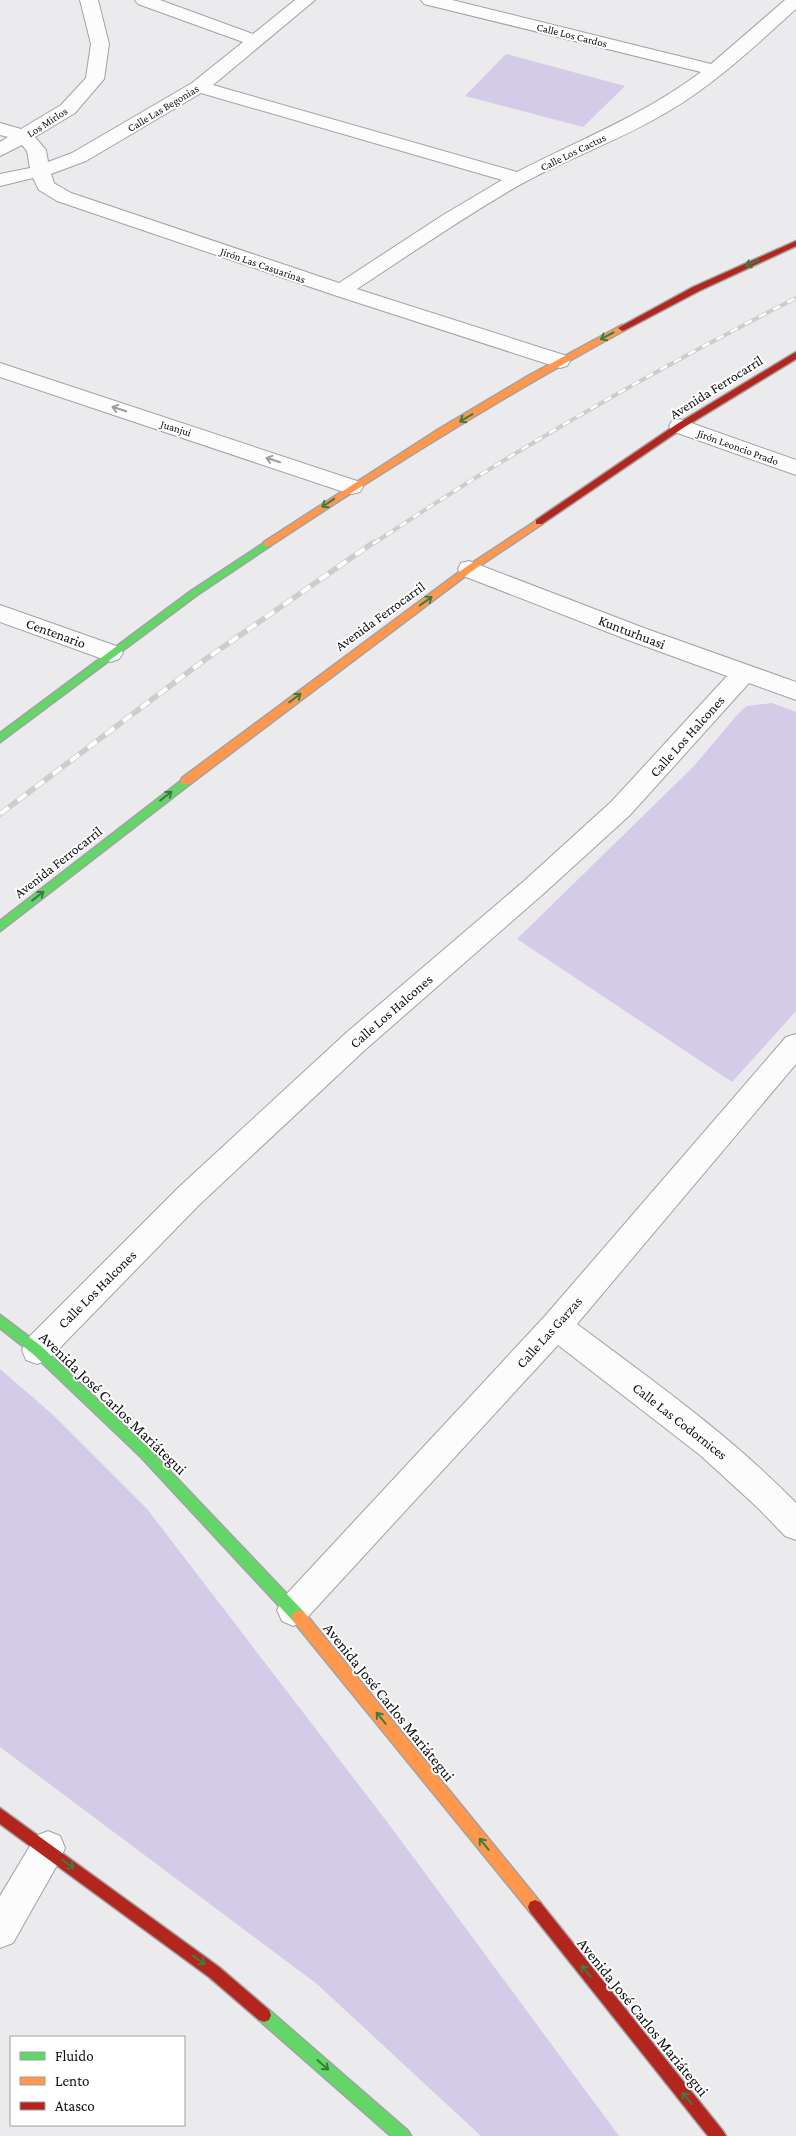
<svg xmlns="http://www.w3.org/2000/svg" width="796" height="2136" font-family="'Crimson Pro',serif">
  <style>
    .green { fill: #d3cbe7 }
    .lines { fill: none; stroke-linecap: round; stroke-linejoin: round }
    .street-casing { stroke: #a2a2a4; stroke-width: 2 }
    .fast-casing { stroke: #a2a2a4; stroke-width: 3 }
    .slow-casing { stroke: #a2a2a4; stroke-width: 3 }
    .jam-casing { stroke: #a2a2a4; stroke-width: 3 }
    .street { fill: #fcfcfc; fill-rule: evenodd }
    .fast { fill: #63d668; fill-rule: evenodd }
    .slow { fill: #ff974d; fill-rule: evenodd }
    .jam { fill: #b3261e; fill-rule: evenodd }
    .rail-far1-casing { stroke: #cdcdce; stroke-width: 4 }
    .rail-casing { stroke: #cdcdce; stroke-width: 5.5 }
    .rail-far1 { stroke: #fff; stroke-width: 2.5; stroke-dasharray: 8; stroke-linecap: butt }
    .rail { stroke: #fff; stroke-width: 4; stroke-dasharray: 11; stroke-linecap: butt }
    .oneway { stroke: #3d7c40 }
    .oneway2 { stroke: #9d9d9e }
    .labels { text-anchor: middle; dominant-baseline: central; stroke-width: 4; stroke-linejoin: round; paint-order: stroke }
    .far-street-label { font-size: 11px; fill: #0e0e10; stroke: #fff }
    .street-label { font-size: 14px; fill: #0e0e10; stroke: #fff }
    .near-street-label { font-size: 16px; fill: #0e0e10; stroke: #fff }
  </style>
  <rect width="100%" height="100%" fill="#ebeaed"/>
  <!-- green -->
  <g class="green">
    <polygon points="506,54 625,86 583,127 465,96"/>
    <polygon points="772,703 796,712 796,1011 732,1082 517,939 694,766 738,714 747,706"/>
    <polygon points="0,1369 52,1414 147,1509 391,1827 619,2136 481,2136 317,1984 0,1747"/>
  </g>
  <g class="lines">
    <!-- street casing -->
    <g class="street-casing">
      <g id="street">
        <path d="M 80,0 L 98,0 L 109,44 L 104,79 L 75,113 L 35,137 L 46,150 L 48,162 L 72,153 L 192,83 L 243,42 L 138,4 L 135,0 L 160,0 L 253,34 L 295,0 L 315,0 L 213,85 L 517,172 C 579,140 644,115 701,72 L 424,4 L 421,0 L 452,0 L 711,64 L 785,0 L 796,0 L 796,9 C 756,45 716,83 669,111 C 623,139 571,157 523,183 C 466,215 412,253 357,289 L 567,356 L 570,361 L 567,366 L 560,368 L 334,295 L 57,201 L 39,190 L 33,178 L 0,186 L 0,174 L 30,168 L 27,151 L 22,145 L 0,156 L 0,142 L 8,137 L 0,135 L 0,123 L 21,129 L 61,105 L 86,78 L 91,44 ZM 201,93 L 502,180 L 443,215 L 339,283 L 71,193 L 54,183 L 51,174 L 86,161 Z"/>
        <polygon points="0,363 360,482 363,487 360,492 352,494 344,492 0,377"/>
        <polygon points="680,419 796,460 796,475 672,431 669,426 672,421"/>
        <polygon points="469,561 644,628 796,682 796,700 749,683 630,815 542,895 366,1049 199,1205 48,1360 37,1364 26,1360 22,1350 26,1340 179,1187 346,1033 524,881 612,801 727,676 628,640 461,575 458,569 461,563"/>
        <polygon points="0,605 119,647 123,653 119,659 111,662 0,622"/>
        <path d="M 796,1034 L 796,1064 L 577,1324 C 652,1380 730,1435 796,1503 L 796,1540 L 785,1536 L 758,1508 L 700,1455 L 558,1345 L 304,1621 L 293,1626 L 282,1621 L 277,1610 L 282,1599 L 545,1316 L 786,1037 Z"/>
        <polygon points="48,1831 60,1836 65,1848 60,1860 13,1943 0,1948 0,1896 36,1836"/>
      </g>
    </g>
    <!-- fast casing -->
    <g class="fast-casing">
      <g id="fast">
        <polygon points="267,541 270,542 270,546 197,595 0,742 0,733 191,591"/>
        <polygon points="186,777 191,781 190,784 0,931 0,921"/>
        <polygon points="0,1315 41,1346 149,1449 304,1612 306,1617 304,1622 299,1624 294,1622 141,1457 33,1354 0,1328"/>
        <polygon points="264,2008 269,2010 408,2131 411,2136 391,2136 259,2020 257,2015 259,2010"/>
      </g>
    </g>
    <!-- slow casing -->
    <g class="slow-casing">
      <g id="slow">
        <path d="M 622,325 L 626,328 L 625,330 C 503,396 386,469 270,546 L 264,546 L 264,542 L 439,429 L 528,376 Z"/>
        <polygon points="539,519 542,520 542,524 472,571 190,784 182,784 181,781 182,778 466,567"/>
        <polygon points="299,1610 304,1612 540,1902 542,1907 540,1912 535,1914 530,1912 294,1622 292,1617 294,1612"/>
      </g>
    </g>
    <!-- jam casing -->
    <g class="jam-casing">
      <g id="jam">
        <polygon points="796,241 796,246 699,291 625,330 622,331 618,328 693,287"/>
        <polygon points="796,352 796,359 683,428 542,524 536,524 536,520 677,424"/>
        <polygon points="0,1808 219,1967 269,2010 271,2015 269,2020 264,2022 259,2020 209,1977 0,1824"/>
        <polygon points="535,1900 540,1902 723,2131 726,2136 708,2136 530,1912 528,1907 530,1902"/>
      </g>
    </g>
    <!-- street -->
    <use href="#street" class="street"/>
    <!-- fast -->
    <use href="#fast" class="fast"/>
    <!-- slow -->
    <use href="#slow" class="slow"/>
    <!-- jam -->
    <use href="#jam" class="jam"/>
    <!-- rail-far1 casing -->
    <g class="rail-far1-casing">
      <path id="rail-far1" d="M 373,544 C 509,453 650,372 796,298"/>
    </g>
    <!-- rail casing -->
    <g class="rail-casing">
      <polyline id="rail" points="0,814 203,661 374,542"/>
    </g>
    <!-- rail-far1 -->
    <use href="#rail-far1" class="rail-far1"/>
    <!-- rail -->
    <use href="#rail" class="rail"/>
  </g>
  <!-- one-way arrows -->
  <defs><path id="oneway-shaft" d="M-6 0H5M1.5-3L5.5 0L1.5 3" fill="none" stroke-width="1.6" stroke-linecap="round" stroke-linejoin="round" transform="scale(1.25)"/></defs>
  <g class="oneway">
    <use href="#oneway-shaft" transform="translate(752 263) rotate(155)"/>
    <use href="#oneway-shaft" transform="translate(607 336) rotate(152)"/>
    <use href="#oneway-shaft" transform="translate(466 418) rotate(149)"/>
    <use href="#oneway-shaft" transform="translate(328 503) rotate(146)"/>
    <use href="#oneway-shaft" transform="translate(426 601) rotate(-36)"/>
    <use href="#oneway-shaft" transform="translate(295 698) rotate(-37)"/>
    <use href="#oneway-shaft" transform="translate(166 796) rotate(-38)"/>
    <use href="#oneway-shaft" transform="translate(38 896) rotate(-38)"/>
    <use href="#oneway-shaft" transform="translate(381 1718) rotate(-129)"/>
    <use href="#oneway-shaft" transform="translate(484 1844) rotate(-129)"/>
    <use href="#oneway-shaft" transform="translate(68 1864) rotate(36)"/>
    <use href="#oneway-shaft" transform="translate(199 1960) rotate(36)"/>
    <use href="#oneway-shaft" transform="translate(586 1971) rotate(-129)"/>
    <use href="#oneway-shaft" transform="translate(323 2065) rotate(41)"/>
    <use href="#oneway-shaft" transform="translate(687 2098) rotate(-129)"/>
  </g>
  <g class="oneway2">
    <use href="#oneway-shaft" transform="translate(119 409) rotate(-162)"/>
    <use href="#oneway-shaft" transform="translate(273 460) rotate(-162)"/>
  </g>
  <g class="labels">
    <!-- far-street labels -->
    <g class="far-street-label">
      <text transform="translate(572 35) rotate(14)">Calle Los Cardos</text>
      <text transform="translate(163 108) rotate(-31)">Calle Las Begonias</text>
      <text transform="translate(47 122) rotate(-33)">Los Mirlos</text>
      <text transform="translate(573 152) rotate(-26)">Calle Los Cactus</text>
      <text transform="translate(263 265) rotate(19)">Jirón Las Casuarinas</text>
      <text transform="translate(176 428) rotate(18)">Juanjui</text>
      <text transform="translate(738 447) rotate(20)">Jirón Leoncio Prado</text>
    </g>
    <!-- street labels -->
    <g class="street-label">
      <text transform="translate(716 387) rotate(-32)">Avenida Ferrocarril</text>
      <text transform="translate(380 616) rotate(-36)">Avenida Ferrocarril</text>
      <text transform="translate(632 632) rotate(21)">Kunturhuasi</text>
      <text transform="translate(56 633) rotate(20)">Centenario</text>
      <text transform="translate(687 736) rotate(-48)">Calle Los Halcones</text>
      <text transform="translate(58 862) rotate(-38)">Avenida Ferrocarril</text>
      <text transform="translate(391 1011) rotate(-41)">Calle Los Halcones</text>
      <text transform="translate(97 1289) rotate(-45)">Calle Los Halcones</text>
      <text transform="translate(549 1332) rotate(-48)">Calle Las Garzas</text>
      <text transform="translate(680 1421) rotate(38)">Calle Las Codornices</text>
    </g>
    <!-- near-street labels -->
    <g class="near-street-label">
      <text transform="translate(113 1403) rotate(44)">Avenida José Carlos Mariátegui</text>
      <text transform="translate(389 1702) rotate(51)">Avenida José Carlos Mariátegui</text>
      <text transform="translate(643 2017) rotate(51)">Avenida José Carlos Mariátegui</text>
    </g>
  </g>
  <!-- legend -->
  <rect x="10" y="2036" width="175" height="90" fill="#ffffff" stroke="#9f9f9f"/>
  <rect x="20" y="2052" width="25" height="8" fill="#63d668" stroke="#9f9f9f"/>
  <text x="55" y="2061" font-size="15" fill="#0e0e10">Fluido</text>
  <rect x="20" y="2077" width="25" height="8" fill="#ff974d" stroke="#9f9f9f"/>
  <text x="55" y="2086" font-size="15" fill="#0e0e10">Lento</text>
  <rect x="20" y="2102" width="25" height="8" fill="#b3261e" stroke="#9f9f9f"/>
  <text x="55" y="2111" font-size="15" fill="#0e0e10">Atasco</text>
</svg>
